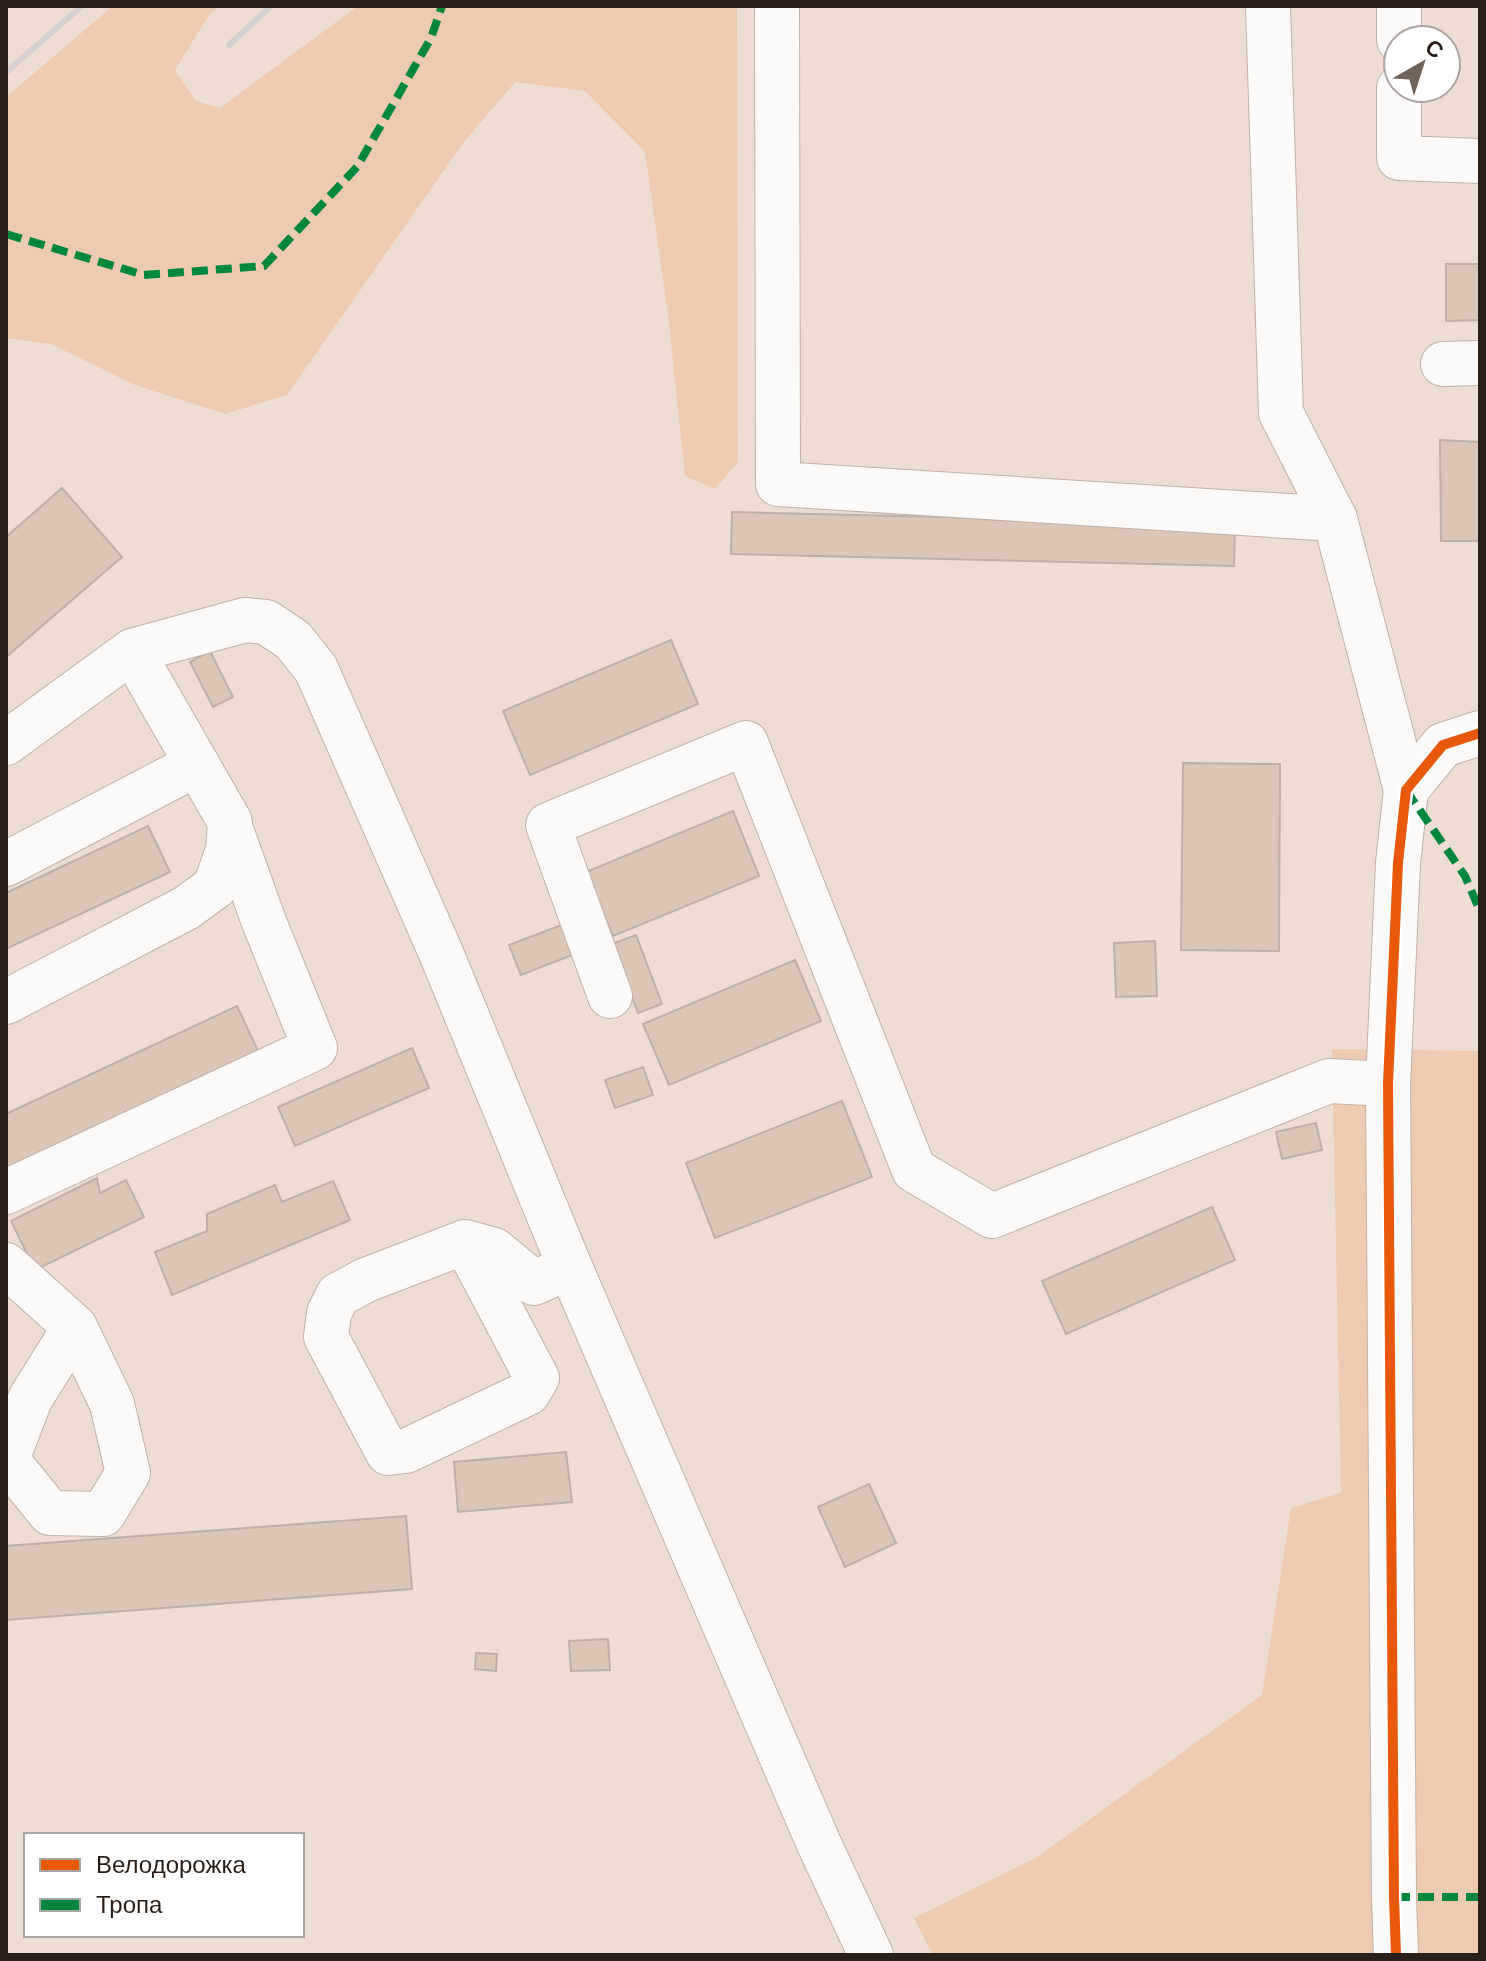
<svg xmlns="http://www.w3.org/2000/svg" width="1486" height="1961" font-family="Arial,sans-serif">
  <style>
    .green { fill: #edcab2 }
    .building { fill: #dcc6b8; stroke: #bdb0a8; stroke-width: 2 }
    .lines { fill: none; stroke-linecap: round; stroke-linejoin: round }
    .minor-casing { stroke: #bfb2a9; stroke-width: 46 }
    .minor { stroke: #fcfaf8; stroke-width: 44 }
    .rail { stroke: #d5d0ce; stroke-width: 6 }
    .quiet { stroke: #00873e; stroke-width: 8; stroke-dasharray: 16 8; stroke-linecap: butt }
    .cycleway-casing { stroke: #fff; stroke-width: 15 }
    .cycleway { stroke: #e8590c; stroke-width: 10 }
  </style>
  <rect width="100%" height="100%" fill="#eeddd2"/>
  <!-- green -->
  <g class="green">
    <polygon points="113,6 220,6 209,15 175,70 196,101 220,108 358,6 737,6 738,462 715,489 685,476 668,314 645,152 585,91 515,82 463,143 287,395 225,414 135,385 51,344 6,338 6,97"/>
    <polygon points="1332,1049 1480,1051 1480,1955 933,1955 914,1918 1036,1858 1262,1695 1291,1508 1341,1493"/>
  </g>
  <!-- building -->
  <g class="building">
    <polygon points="1446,264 1480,264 1480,320 1446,321"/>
    <polygon points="1440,440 1480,442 1480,541 1441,541"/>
    <polygon points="62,488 122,557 6,657 6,537"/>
    <polygon points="732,512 1235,524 1234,566 731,554"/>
    <polygon points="671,640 698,704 530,775 503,711"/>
    <polygon points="210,651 233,697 213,707 190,662"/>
    <polygon points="1183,763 1280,764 1279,951 1181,950"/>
    <polygon points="733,811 759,876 613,936 586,872"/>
    <polygon points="148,826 170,872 6,949 6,893"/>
    <polygon points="564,924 575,954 521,975 509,945"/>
    <polygon points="636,935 662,1004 638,1013 612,944"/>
    <polygon points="1155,941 1157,996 1116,997 1114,943"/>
    <polygon points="795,960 821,1021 669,1085 643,1024"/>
    <polygon points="237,1006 258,1051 6,1168 6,1114"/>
    <polygon points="412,1048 429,1088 295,1146 278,1107"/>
    <polygon points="643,1067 653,1095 615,1108 605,1080"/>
    <polygon points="842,1101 872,1177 715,1238 686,1163"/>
    <polygon points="1316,1123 1322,1150 1282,1159 1276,1132"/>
    <polygon points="97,1178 100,1193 126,1180 144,1217 35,1270 11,1221"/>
    <polygon points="333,1181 350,1220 172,1295 155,1252 207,1231 207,1214 275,1185 282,1202"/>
    <polygon points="1212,1207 1235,1260 1066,1334 1042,1281"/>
    <polygon points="566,1452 572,1502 458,1512 454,1462"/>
    <polygon points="869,1484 896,1543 845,1567 818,1507"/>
    <polygon points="406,1516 412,1589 6,1620 6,1546"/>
    <polygon points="608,1639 610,1670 571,1671 569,1641"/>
    <polygon points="476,1653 497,1654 496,1671 475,1669"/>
  </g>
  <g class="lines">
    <!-- minor casing -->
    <g class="minor-casing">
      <g id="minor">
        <polyline points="777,6 778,484 1335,519"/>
        <polyline points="1268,6 1281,413 1335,519 1406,790"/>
        <polyline points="1399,6 1399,40"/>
        <polyline points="1399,88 1399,158 1480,161"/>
        <polyline points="1443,364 1480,363"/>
        <polyline points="6,743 132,651 245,620 266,622 293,640 316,669 441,953 570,1267 819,1844 871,1955"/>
        <polyline points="6,864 197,764"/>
        <polyline points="610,996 548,825 746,743 914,1170 992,1216 1329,1081 1388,1084"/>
        <polyline points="6,1002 186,908 215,887 228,850 230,822 132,651"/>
        <polyline points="6,1192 315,1048 264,922 230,827"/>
        <polyline points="465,1242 537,1378 528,1393 406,1451 388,1453 326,1337 329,1313 338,1295 366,1280 465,1242 494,1250 534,1283 570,1267"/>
        <polyline points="6,1265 75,1327 112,1404 128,1473 103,1514 50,1513 7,1460 30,1399 75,1327"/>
        <polyline points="1396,1955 1394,1897 1388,1084 1398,863 1406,790 1443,745 1480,733"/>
      </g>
    </g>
    <!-- minor -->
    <use href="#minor" class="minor"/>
    <!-- rail -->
    <g class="rail">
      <polyline points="229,45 271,6"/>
      <polyline points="6,72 82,6"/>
    </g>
    <!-- quiet -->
    <g class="quiet">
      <polyline points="6,234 144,275 264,266 357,167 431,38 442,6"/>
      <polyline points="1406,790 1465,876 1480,911"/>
      <polyline points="1394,1897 1480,1897"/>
    </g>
    <!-- cycleway casing -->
    <g class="cycleway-casing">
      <polyline id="cycleway" points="1396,1955 1394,1897 1388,1084 1398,863 1406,790 1443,745 1480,733"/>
    </g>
    <!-- cycleway -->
    <use href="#cycleway" class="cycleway"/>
  </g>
  <!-- border -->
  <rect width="1486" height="1961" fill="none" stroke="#2a1f18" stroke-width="16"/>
  <!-- legend -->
  <rect x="24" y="1833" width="280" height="104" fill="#ffffff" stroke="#aaa5a3" stroke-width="2"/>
  <rect x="40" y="1859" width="40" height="12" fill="#e8590c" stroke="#aaa5a3" stroke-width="2"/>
  <text x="96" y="1873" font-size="24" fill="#2a1f18">Велодорожка</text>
  <rect x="40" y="1899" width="40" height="12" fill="#00873e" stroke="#aaa5a3" stroke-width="2"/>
  <text x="96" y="1913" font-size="24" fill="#2a1f18">Тропа</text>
  <!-- north arrow -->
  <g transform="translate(1422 64) rotate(39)"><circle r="38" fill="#ffffff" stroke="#aaa5a3" stroke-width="2"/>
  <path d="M0-6L14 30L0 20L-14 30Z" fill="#6f6259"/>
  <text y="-12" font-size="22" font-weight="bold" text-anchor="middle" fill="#2a1f18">С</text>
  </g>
</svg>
